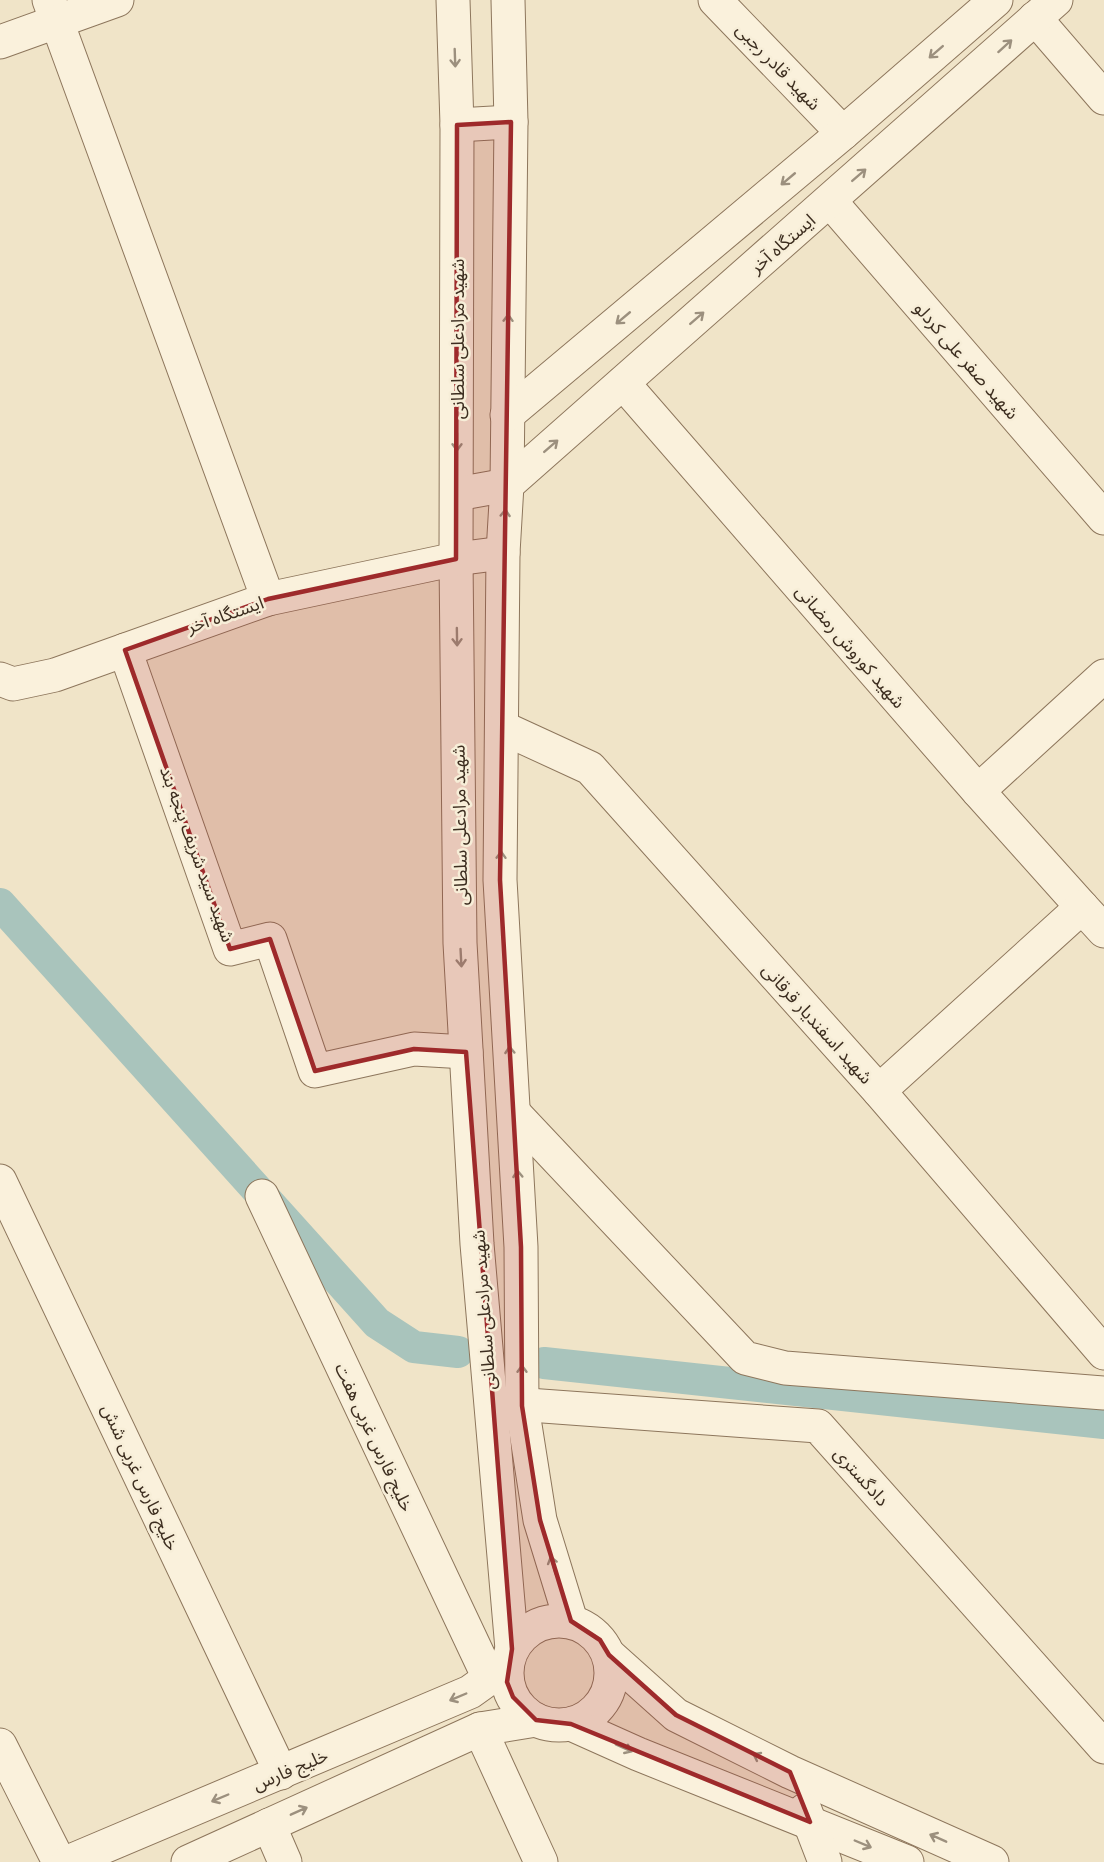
<svg xmlns="http://www.w3.org/2000/svg" width="1104" height="1862" font-family="'PT Serif','Noto Sans Arabic',serif">
  <style>
    .lines { fill: none; stroke-linecap: round; stroke-linejoin: round }
    .canal { stroke: #a9c4bc; stroke-width: 32 }
    .minor-casing { stroke: #8d765c; stroke-width: 35 }
    .minor { stroke: #faf1dc; stroke-width: 33 }
    .oneway { stroke: #9c907e }
    .marked { fill: #9e2a2b; fill-opacity: 0.2; stroke: #9e2a2b; stroke-width: 4.5; stroke-linejoin: round }
    .labels { text-anchor: middle; dominant-baseline: central; stroke-width: 5; stroke-linejoin: round; paint-order: stroke }
    .street-label { font-size: 18px; fill: #3d2e20; stroke: #f7eed8 }
  </style>
  <rect width="100%" height="100%" fill="#f0e4c8"/>
  <g class="lines">
    <!-- canal -->
    <g class="canal">
      <polyline points="0,904 377,1323 414,1347 458,1352"/>
      <polyline points="544,1363 1104,1423"/>
    </g>
    <!-- minor casing -->
    <g class="minor-casing">
      <g id="minor">
        <polyline points="49,0 268,599"/>
        <polyline points="453,0 457,125 456,559 460,943 477,1244 512,1649"/>
        <polyline points="508,0 511,122 507,485 503,553 500,880 521,1247 522,1406 540,1520 571,1621"/>
        <polyline points="715,0 843,133"/>
        <polyline points="1035,18 1104,98"/>
        <polyline points="0,42 117,0"/>
        <polyline points="457,125 511,122"/>
        <polyline points="830,201 1104,518"/>
        <polyline points="623,383 978,791 1082,907"/>
        <polyline points="507,415 843,133 996,0"/>
        <polyline points="457,494 507,485 1056,0"/>
        <polyline points="125,650 230,949 270,939 315,1071 414,1049 466,1052"/>
        <polyline points="0,679 13,684 55,675 268,599 456,559 503,553"/>
        <polyline points="503,728 590,768 879,1091 1104,1353"/>
        <polyline points="978,791 1104,676"/>
        <polyline points="879,1091 1082,907 1104,931"/>
        <polyline points="514,1113 745,1358 785,1368 1104,1393"/>
        <polyline points="0,1181 281,1773"/>
        <polyline points="262,1196 489,1678"/>
        <polyline points="500,1403 818,1426 1104,1747"/>
        <circle cx="559" cy="1673" r="52"/>
        <polyline points="609,1655 676,1715 790,1772 992,1862"/>
        <polyline points="571,1724 638,1754 907,1862"/>
        <polyline points="480,1729 541,1862"/>
        <polyline points="0,1745 59,1862"/>
        <polyline points="805,1810 825,1862"/>
        <polyline points="269,1825 285,1862"/>
        <polyline points="68,1862 470,1692 505,1667"/>
        <polyline points="188,1862 480,1729 536,1720"/>
      </g>
    </g>
    <!-- minor -->
    <use href="#minor" class="minor"/>
  </g>
  <!-- one-way arrows -->
  <defs><path id="oneway-shaft" d="M-6 0H5M1.5-3L5.5 0L1.5 3" fill="none" stroke-width="1.6" stroke-linecap="round" stroke-linejoin="round" transform="scale(1.5)"/></defs>
  <g class="oneway">
    <use href="#oneway-shaft" transform="translate(1005 46) rotate(-42)"/>
    <use href="#oneway-shaft" transform="translate(936 52) rotate(139)"/>
    <use href="#oneway-shaft" transform="translate(455 58) rotate(88)"/>
    <use href="#oneway-shaft" transform="translate(859 175) rotate(-41)"/>
    <use href="#oneway-shaft" transform="translate(788 179) rotate(140)"/>
    <use href="#oneway-shaft" transform="translate(623 318) rotate(140)"/>
    <use href="#oneway-shaft" transform="translate(697 318) rotate(-41)"/>
    <use href="#oneway-shaft" transform="translate(508 323) rotate(-89)"/>
    <use href="#oneway-shaft" transform="translate(457 442) rotate(90)"/>
    <use href="#oneway-shaft" transform="translate(551 446) rotate(-41)"/>
    <use href="#oneway-shaft" transform="translate(505 518) rotate(-87)"/>
    <use href="#oneway-shaft" transform="translate(457 637) rotate(89)"/>
    <use href="#oneway-shaft" transform="translate(501 860) rotate(-89)"/>
    <use href="#oneway-shaft" transform="translate(461 958) rotate(87)"/>
    <use href="#oneway-shaft" transform="translate(510 1055) rotate(-93)"/>
    <use href="#oneway-shaft" transform="translate(518 1179) rotate(-93)"/>
    <use href="#oneway-shaft" transform="translate(522 1374) rotate(-90)"/>
    <use href="#oneway-shaft" transform="translate(553 1565) rotate(-106)"/>
    <use href="#oneway-shaft" transform="translate(458 1697) rotate(157)"/>
    <use href="#oneway-shaft" transform="translate(624 1748) rotate(24)"/>
    <use href="#oneway-shaft" transform="translate(761 1758) rotate(-153)"/>
    <use href="#oneway-shaft" transform="translate(220 1798) rotate(157)"/>
    <use href="#oneway-shaft" transform="translate(299 1811) rotate(-24)"/>
    <use href="#oneway-shaft" transform="translate(938 1838) rotate(-156)"/>
    <use href="#oneway-shaft" transform="translate(863 1844) rotate(23)"/>
  </g>
  <!-- marked area -->
  <path class="marked" d="M 511,122 L 500,880 L 521,1247 L 522,1406 L 540,1520 L 571,1621 L 600,1640 L 609,1655 L 676,1715 L 790,1772 L 810,1822 L 571,1724 L 536,1720 L 513,1697 L 507,1682 L 512,1649 L 466,1052 L 414,1049 L 315,1071 L 270,939 L 230,949 L 125,650 L 268,599 L 456,559 L 457,125 Z"/>
  <g class="labels">
    <!-- street labels -->
    <g class="street-label">
      <text transform="translate(779 66) rotate(46)">شهید قادر رجبی</text>
      <text transform="translate(782 243) rotate(-41)">ایستگاه آخر</text>
      <text transform="translate(457 339) rotate(-90)">شهید مرادعلی سلطانی</text>
      <text transform="translate(967 360) rotate(49)">شهید صفر علی کردلو</text>
      <text transform="translate(225 614) rotate(-19)">ایستگاه آخر</text>
      <text transform="translate(851 646) rotate(49)">شهید کوروش رمضانی</text>
      <text transform="translate(459 825) rotate(-91)">شهید مرادعلی سلطانی</text>
      <text transform="translate(198 854) rotate(70)">شهید سید شریف پنجه بند</text>
      <text transform="translate(818 1023) rotate(48)">شهید اسفندیار قرقانی</text>
      <text transform="translate(483 1310) rotate(-94)">شهید مرادعلی سلطانی</text>
      <text transform="translate(375 1437) rotate(65)">خلیج فارس غربی هفت</text>
      <text transform="translate(862 1476) rotate(48)">دادگستری</text>
      <text transform="translate(141 1477) rotate(65)">خلیج فارس غربی شش</text>
      <text transform="translate(290 1769) rotate(-23)">خلیج فارس</text>
    </g>
  </g>
</svg>
